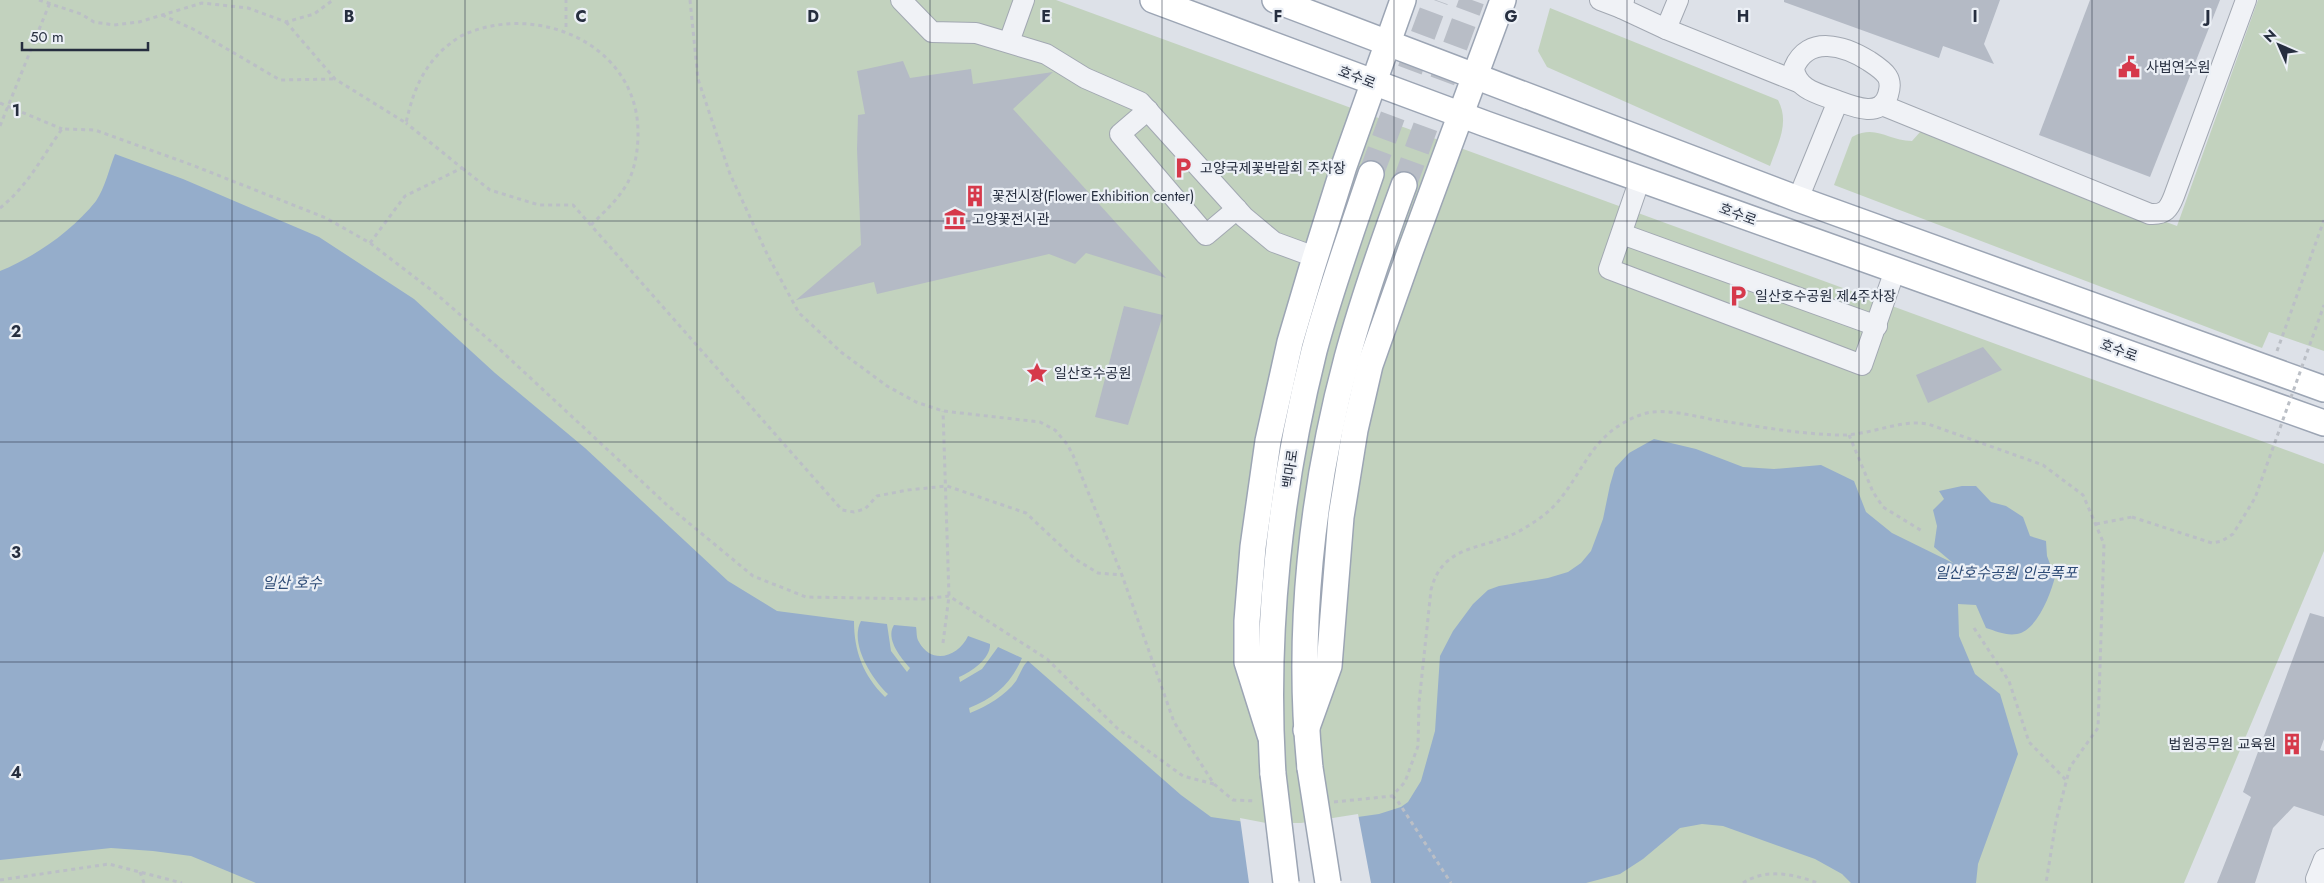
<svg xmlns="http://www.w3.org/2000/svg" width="2324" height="883" font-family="Jost,'Noto Sans KR',sans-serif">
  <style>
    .green { fill: #c2d2be }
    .water { fill: #95adcb }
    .pier { fill: #dde1e8 }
    .building { fill: #b4bac5 }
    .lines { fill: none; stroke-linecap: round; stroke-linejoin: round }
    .major-tunnel { stroke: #b8bdc6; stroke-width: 25; stroke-dasharray: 25 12; stroke-linecap: butt }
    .minor-casing { stroke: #a2a8b2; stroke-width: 22 }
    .major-casing { stroke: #9ca5b4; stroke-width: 28 }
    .path { stroke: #bbbfc6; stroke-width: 3; stroke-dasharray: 4 4; stroke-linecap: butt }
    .minor { stroke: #f0f2f6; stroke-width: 20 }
    .major { stroke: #fff; stroke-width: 25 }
    .major-bridge-casing { stroke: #9ca5b4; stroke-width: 28; stroke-linecap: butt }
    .path-bridge { stroke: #bbbfc6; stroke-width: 3; stroke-dasharray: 4 4; stroke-linecap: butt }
    .major-bridge { stroke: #fff; stroke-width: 25 }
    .grid { fill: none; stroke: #262e3f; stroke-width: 1; stroke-opacity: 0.55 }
    .labels { text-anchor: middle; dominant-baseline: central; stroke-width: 4.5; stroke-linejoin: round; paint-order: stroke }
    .poi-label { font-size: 14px; fill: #262e3f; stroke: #ecf0f6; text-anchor: start }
    .street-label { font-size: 14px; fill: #262e3f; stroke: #ecf0f6 }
    .water-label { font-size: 15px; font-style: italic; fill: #2d4b76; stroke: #ecf0f6 }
    .grid-label { font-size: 16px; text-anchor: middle; font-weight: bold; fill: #262e3f; stroke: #ecf0f6; stroke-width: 4.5; stroke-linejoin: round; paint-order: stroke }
  </style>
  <rect width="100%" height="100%" fill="#dde1e8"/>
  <!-- green -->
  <g class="green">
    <polygon points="0,0 1056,0 2324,464 2324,551 2184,883 0,883"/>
    <path d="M 2258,0 L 2324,0 L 2324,351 L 2269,332 L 2262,348 L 1834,185 L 1852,137 C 1877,124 1887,141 1912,141 L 1921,131 L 2177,226 Z"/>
    <path d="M 1550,8 L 1778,100 C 1790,123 1778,143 1770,166 L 1547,67 L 1538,51 Z"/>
  </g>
  <!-- water -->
  <path class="water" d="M 115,154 L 183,179 L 319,237 L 414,299 L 495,373 L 585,448 L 728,581 L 777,611 L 854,621 C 854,651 863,675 885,697 L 888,694 C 872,679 849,643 861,621 L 887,624 L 891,651 L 907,672 L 910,668 C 901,658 885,639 894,625 L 916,627 C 917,631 916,638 919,642 C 932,666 959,656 968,636 L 990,644 C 991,658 972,672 959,677 L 960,682 L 982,669 L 998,647 L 1022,658 C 1011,684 994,698 969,708 L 970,713 C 987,706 1005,696 1016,681 C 1020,674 1023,665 1028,661 L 1181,795 L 1211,817 L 1266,825 L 1301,825 L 1379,814 L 1401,807 L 1408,802 L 1421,781 L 1435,731 L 1440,656 L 1453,631 L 1473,604 L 1488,590 L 1499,586 L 1548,578 L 1568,572 L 1581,563 L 1591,551 L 1603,519 L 1610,485 L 1615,468 L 1629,453 L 1654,439 L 1696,449 L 1743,467 L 1774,469 L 1821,465 L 1854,481 L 1866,512 L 1892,533 L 1953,563 L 1934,547 L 1937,526 L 1933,510 L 1944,499 L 1939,491 L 1962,486 L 1976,486 L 1991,502 L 2006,506 L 2023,517 L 2030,536 L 2046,541 L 2047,556 L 2055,577 C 2051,593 2037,631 2017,634 C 2006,636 1996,631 1986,628 L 1976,605 L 1958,604 L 1959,636 L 1975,674 L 2000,694 L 2018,754 L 1978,864 L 1976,883 L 1851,883 L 1842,874 L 1815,859 L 1723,826 L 1702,824 L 1680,828 L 1643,859 L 1620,874 L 1586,883 L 256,883 L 191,856 L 153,851 L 111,848 L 0,860 L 0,271 C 35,257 72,231 96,201 C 105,188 109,169 115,154 Z"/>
  <!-- pier -->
  <polygon class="pier" points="1358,814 1371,883 1249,883 1240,818 1266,823 1301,823"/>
  <!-- building -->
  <g class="building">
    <polygon points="1784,0 2000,0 1984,44 1994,64 1943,46 1939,58 1784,2"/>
    <polygon points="2090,0 2220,0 2150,177 2039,135"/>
    <polygon points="903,61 910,78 971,69 973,84 1053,72 1013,109 1166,278 1086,253 1075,264 1049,254 877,294 874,282 796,300 861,245 857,149 858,115 865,114 857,71"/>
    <polygon points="1124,306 1163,315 1128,425 1095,417"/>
    <polygon points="1983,347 2002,370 1928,403 1916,375"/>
    <polygon points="2310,613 2324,617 2324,739 2320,750 2324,751 2324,816 2294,806 2273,828 2255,883 2217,883 2251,797 2243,792"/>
  </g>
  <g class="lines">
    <!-- major-tunnel -->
    <g class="major-tunnel">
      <polyline points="1371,174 1436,0"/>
      <polyline points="1404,185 1472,0"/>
    </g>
    <!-- minor casing -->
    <g class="minor-casing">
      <g id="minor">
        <polyline points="901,0 932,32 976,33 1046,54 1085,78 1140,102 1244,217 1274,242 1315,257"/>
        <polyline points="1600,0 1621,8 1624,0"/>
        <polyline points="1678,0 1666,29 1798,82"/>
        <polyline points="1621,8 1666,29"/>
        <polyline points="1009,42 1024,0"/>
        <path d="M 1882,105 L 2150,214 C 2165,215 2169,209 2174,196 L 2246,0"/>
        <polyline points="1148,110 1120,134 1206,235 1237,209"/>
        <polyline points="1640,179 1609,269 1862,365 1895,270"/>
        <path d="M 1798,199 L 1838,101 C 1854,107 1881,118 1888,95 C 1890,88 1891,82 1887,76 C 1883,70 1875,65 1869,61 C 1845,46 1808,34 1794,68 C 1796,90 1820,94 1838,101"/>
        <polyline points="1622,234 1877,326"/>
        <polyline points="2324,859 2316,879 2324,882"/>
      </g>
    </g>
    <!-- major casing -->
    <g class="major-casing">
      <g id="major">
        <polyline points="1153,0 1486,124 2324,423"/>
        <polyline points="1275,0 1798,199 2324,389"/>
        <polyline points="1306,730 1329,666 1341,517 1355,430 1370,365 1411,249 1503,0"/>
        <polyline points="1270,735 1247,662 1247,621 1253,547 1268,441 1290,342 1311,271 1344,166 1403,0"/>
        <path d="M 1310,768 C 1296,632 1312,489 1347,358 C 1363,299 1383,242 1404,185"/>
        <path d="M 1273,774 C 1264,633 1280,487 1314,351 C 1330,291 1351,233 1371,174"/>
      </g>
    </g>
    <!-- path -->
    <g class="path">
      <polyline points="39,0 81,14 94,22 114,25 139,22 202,3 248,8 286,22 314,14 333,0"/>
      <polyline points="690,0 698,79 730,174 768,256 799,313 841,352 887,386 916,402 943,411 1040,422 1055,430 1067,444 1073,455 1122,575 1174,722 1214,784 1233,800 1255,801"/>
      <polyline points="162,15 193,29 280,80 335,79"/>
      <path d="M 286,22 L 335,79 L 406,123 C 414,86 427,57 461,36 C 537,0 639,45 638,134 C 638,150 635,168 628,182 C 618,200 605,211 591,225"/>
      <polyline points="566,27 566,0"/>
      <polyline points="0,103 62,129"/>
      <polyline points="0,126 51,0"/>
      <polyline points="462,168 490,190 539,205 573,205 842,510 854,512 865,509 877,496 908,490 947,486 1026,513 1075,559 1098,573 1122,575"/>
      <path d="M 0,208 C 27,187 42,157 62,129 L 95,130 L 192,165 L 326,218 L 370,243 L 434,292 L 495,345 L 667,505 L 753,576 L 806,597 L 923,599 L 949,596 L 1047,659 L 1118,729 L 1183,776 L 1214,784"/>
      <polyline points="370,243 405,196 462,168 406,123"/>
      <polyline points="2277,351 2324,220"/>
      <polyline points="1849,435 1873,492 1883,507 1922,531"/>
      <polyline points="2096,524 2132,517"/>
      <polyline points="1974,628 2009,681 2029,742 2066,780"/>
      <polyline points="943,643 949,596 943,411"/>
      <polyline points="1392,796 1397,800 1451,883"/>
      <path d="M 1334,802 L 1392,796 L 1405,782 L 1418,746 L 1419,703 L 1431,590 C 1443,541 1488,551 1523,529 C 1537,521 1551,511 1561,498 C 1579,475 1590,447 1614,429 C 1624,422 1638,414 1652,412 C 1673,410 1694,416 1715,420 C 1756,426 1798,434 1839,435 C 1870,436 1898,419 1928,424 L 2043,465 L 2083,495 L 2104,544 L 2098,728 L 2070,767 L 2056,821 L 2046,883"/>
      <polyline points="140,872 144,883"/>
      <polyline points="0,880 109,864 182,883"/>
      <path d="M 1743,883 C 1766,868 1793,874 1818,883"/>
    </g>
    <!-- minor -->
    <use href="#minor" class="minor"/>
    <!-- major -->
    <use href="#major" class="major"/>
    <!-- major-bridge casing -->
    <g class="major-bridge-casing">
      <g id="major-bridge">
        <polyline points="1310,768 1328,883"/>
        <polyline points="1273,774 1286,883"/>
      </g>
    </g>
    <!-- path-bridge -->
    <polyline class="path-bridge" points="2132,517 2212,543 2222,541 2233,534 2255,498 2324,305"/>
    <!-- major-bridge -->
    <use href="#major-bridge" class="major-bridge"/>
  </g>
  <!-- grid -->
  <path class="grid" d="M 232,0 L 232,883M 465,0 L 465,883M 697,0 L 697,883M 930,0 L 930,883M 1162,0 L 1162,883M 1394,0 L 1394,883M 1627,0 L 1627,883M 1859,0 L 1859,883M 2092,0 L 2092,883M 0,221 L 2324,221M 0,442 L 2324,442M 0,662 L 2324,662"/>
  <!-- icons -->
  <defs>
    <g id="civic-bare" transform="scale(1.725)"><path d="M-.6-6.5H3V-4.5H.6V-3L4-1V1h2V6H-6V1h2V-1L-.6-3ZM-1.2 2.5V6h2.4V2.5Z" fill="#d6394b" stroke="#ecf0f6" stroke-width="2.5" paint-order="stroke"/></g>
    <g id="parking-bare" transform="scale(1.725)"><path d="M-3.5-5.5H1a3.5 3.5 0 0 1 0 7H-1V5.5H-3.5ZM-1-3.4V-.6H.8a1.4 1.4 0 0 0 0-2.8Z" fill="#d6394b" stroke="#ecf0f6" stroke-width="2.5" paint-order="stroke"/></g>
    <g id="building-bare" transform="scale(1.725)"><path d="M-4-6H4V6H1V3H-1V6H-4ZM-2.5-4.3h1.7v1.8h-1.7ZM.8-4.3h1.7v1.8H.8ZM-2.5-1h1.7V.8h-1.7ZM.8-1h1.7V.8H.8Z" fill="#d6394b" stroke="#ecf0f6" stroke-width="2.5" paint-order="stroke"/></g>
    <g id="museum-bare" transform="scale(1.725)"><path d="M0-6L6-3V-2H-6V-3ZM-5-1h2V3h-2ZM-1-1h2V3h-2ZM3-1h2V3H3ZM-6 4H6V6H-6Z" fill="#d6394b" stroke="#ecf0f6" stroke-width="2.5" paint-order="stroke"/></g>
    <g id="sight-bare" transform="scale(1.725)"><path d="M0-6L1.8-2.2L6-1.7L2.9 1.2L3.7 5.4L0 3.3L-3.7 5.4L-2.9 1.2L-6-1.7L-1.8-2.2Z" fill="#d6394b" stroke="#ecf0f6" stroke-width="2.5" paint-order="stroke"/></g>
  </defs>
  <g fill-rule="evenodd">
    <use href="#civic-bare" x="2129" y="67"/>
    <use href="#parking-bare" x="1183" y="168"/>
    <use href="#building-bare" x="975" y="196"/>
    <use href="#museum-bare" x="955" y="219"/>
    <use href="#parking-bare" x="1738" y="296"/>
    <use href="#sight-bare" x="1037" y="373"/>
    <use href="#building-bare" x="2292" y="744"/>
  </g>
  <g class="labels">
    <!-- poi labels -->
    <g class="poi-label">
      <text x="2146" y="67">사법연수원</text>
      <text x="1200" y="168">고양국제꽃박람회 주차장</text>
      <text x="992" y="196">꽃전시장(Flower Exhibition center)</text>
      <text x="972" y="219">고양꽃전시관</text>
      <text x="1755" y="296">일산호수공원 제4주차장</text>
      <text x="1054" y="373">일산호수공원</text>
      <text x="2276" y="744" text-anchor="end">법원공무원 교육원</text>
    </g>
    <!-- street labels -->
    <g class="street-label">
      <text transform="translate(1357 77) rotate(21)">호수로</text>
      <text transform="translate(1738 214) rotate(20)">호수로</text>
      <text transform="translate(2119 350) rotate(20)">호수로</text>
      <text transform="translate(1290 469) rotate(-82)">백마로</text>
    </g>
    <!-- water labels -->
    <g class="water-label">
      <text x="2006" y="573">일산호수공원 인공폭포</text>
      <text x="292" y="583">일산 호수</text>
    </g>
  </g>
  <g class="grid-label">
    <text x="349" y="22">B</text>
    <text x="581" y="22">C</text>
    <text x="813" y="22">D</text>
    <text x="1046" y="22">E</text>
    <text x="1278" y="22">F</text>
    <text x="1511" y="22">G</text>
    <text x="1743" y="22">H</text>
    <text x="1975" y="22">I</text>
    <text x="2208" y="22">J</text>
    <text x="16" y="116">1</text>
    <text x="16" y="337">2</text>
    <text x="16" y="558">3</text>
    <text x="16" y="778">4</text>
  </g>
  <!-- north arrow -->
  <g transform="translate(2279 45) rotate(315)" stroke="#ecf0f6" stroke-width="4" paint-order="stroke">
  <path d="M0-4L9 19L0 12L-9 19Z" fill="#262e3f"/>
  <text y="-8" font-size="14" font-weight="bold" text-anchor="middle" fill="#262e3f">N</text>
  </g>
  <!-- scale -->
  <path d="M22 42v8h126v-8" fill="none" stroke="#262e3f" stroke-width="2.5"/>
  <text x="30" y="42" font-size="15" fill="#262e3f" stroke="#ecf0f6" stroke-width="4" paint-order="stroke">50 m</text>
</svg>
